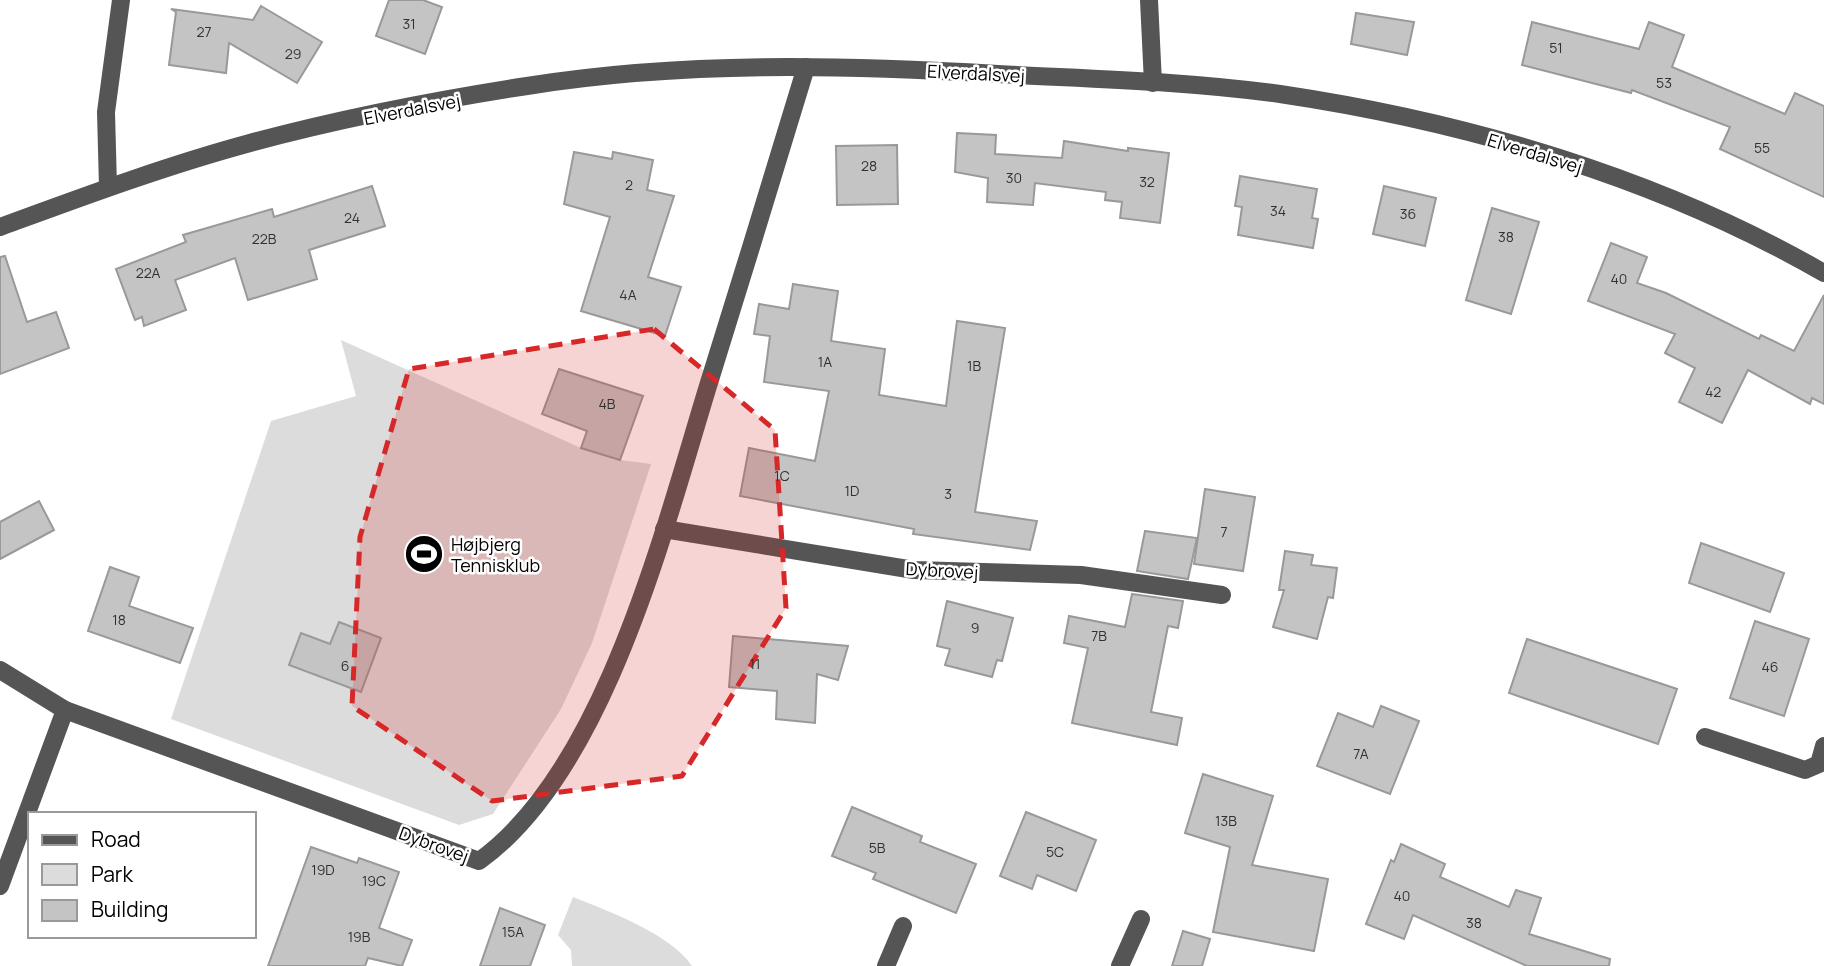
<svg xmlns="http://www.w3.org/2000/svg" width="1824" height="966" font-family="Manrope,sans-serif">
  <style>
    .green { fill: #dcdcdc }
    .building { fill: #c4c4c4; stroke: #999; stroke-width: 2 }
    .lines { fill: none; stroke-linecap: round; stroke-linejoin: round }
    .minor { stroke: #555; stroke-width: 18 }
    .marked { fill: #d62828; fill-opacity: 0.2; stroke: #d62828; stroke-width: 5; stroke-dasharray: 14 9; stroke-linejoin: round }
    .labels { text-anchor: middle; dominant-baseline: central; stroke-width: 5; stroke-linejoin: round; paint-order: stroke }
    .number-label { font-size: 14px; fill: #313131 }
    .street-label { font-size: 18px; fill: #000; stroke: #fff }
    .poi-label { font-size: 18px; fill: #000; stroke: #fff; text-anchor: start }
  </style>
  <rect width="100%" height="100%" fill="#fff"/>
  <!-- green -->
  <g class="green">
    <polygon points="341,340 581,448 620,460 651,464 592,643 561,709 493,814 459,825 171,719 271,421 356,396"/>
    <path d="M 573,897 C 608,911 671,934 692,966 L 572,966 L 571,950 L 558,935 Z"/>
  </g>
  <!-- building -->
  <g class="building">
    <polygon points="389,0 423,0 442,7 425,54 376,36"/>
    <polygon points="261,6 322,42 297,83 229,43 226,73 169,65 176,12 171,9 253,20"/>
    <polygon points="1356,13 1414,22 1407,55 1351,44"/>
    <polygon points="1532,22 1639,49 1649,22 1684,35 1672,67 1785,114 1795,93 1824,106 1824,197 1720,149 1730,127 1632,90 1631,93 1522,65"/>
    <polygon points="957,133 996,135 995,154 1062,158 1064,141 1128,151 1128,148 1169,153 1160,223 1120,218 1122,202 1105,200 1106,192 1035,183 1033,205 987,202 988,178 955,172"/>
    <polygon points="897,145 898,204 837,205 836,146"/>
    <polygon points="574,152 612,159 613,152 653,160 647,190 674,196 648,277 681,287 665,336 581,311 610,217 564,204"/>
    <polygon points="1240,176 1317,189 1312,218 1318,219 1313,248 1238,235 1242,207 1235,206"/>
    <polygon points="372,186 385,226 309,250 317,279 248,300 235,258 175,280 186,310 144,326 142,317 135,320 116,269 186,242 183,235 272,209 274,217"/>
    <polygon points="1384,186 1436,198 1425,246 1373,234"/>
    <polygon points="1492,208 1539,222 1511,314 1466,300"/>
    <polygon points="1611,243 1647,257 1637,283 1666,293 1759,339 1761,335 1794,351 1824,295 1824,404 1812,398 1810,404 1748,370 1722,423 1679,402 1695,368 1665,353 1675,334 1588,301"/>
    <polygon points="5,256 27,322 56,312 69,348 0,374 0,257"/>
    <polygon points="793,284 838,291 831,341 885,349 879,395 946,406 957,321 1005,328 975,512 1037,521 1030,550 913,534 914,529 740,496 749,448 815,461 829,391 764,382 770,336 754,334 759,304 789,309"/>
    <polygon points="559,369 643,396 620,460 581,448 587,431 542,414"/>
    <polygon points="1205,489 1255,497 1243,571 1194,564"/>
    <polygon points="39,501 54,530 0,559 0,522"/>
    <polygon points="1145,531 1197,538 1188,579 1137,571"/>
    <polygon points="1701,543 1784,573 1770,612 1689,583"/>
    <polygon points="1285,551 1313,555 1311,565 1337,568 1333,598 1328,597 1317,639 1273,627 1284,590 1279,590"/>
    <polygon points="110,567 139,577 129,606 193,628 180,663 88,631"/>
    <polygon points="1132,594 1183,601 1178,628 1168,626 1151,712 1182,718 1177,745 1072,723 1088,648 1064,643 1069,616 1125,627"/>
    <polygon points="947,601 1013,618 1002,661 997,660 992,677 945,665 950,649 937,646"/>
    <polygon points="1755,621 1809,639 1784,716 1730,698"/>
    <polygon points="339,622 381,638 361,692 289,665 301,633 330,644"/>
    <polygon points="733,636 848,646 838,680 817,674 815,723 776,719 777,691 729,687"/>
    <polygon points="1527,639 1677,689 1658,744 1509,693"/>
    <polygon points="1381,706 1419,721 1390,794 1317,766 1338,713 1373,727"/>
    <polygon points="1203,774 1273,796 1252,865 1328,879 1314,951 1213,932 1230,847 1185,833"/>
    <polygon points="852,807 922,836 920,842 976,864 956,913 873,879 876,873 832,856"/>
    <polygon points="1026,812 1096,840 1076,891 1037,875 1032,889 1000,876"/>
    <polygon points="1401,844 1445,864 1440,877 1509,907 1516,890 1541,898 1529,934 1610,959 1609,966 1527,966 1413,915 1404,939 1366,924 1391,860 1394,862"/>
    <polygon points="311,847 357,863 359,858 399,872 379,928 412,940 402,966 368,958 365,966 268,966"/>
    <polygon points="500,908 545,925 530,966 480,966"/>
    <polygon points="1183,931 1210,939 1202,966 1172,966"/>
  </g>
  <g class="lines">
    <!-- minor -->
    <g class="minor">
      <polyline points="1149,0 1153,83"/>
      <polyline points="108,187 106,112 121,0"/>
      <path d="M 0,227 C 82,197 165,166 250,143 C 339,119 436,100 527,86 C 682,61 842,65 998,74 C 1092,79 1187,81 1280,94 C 1468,122 1659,178 1824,273"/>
      <polyline points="664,529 914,570 1081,575 1222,595"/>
      <polyline points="0,670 65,710 0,886"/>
      <path d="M 65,710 L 479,861 C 605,771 664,529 708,386 C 741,280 774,173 806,67"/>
      <polyline points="1705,737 1805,770 1819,764 1824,746"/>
      <polyline points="886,966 903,926"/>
      <polyline points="1120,966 1141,919"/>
    </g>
  </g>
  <!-- marked area -->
  <path class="marked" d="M 654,329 L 775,430 L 786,608 L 682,776 L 492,801 L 352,706 L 360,537 L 409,369 Z"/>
  <!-- icons -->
  <defs>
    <g id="stadium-disc" transform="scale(2.0125)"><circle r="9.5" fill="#000" stroke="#fff"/><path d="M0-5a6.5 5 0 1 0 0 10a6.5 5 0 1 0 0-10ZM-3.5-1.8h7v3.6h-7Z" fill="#fff"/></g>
  </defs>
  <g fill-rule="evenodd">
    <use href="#stadium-disc" x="424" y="554"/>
  </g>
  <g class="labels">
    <!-- number labels -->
    <g class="number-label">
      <text x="409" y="23">31</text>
      <text x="204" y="31">27</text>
      <text x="1556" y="47">51</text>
      <text x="293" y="53">29</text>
      <text x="1664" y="82">53</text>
      <text x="1762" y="147">55</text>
      <text x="869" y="165">28</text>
      <text x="1014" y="177">30</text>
      <text x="1147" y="181">32</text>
      <text x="629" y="184">2</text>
      <text x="1278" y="210">34</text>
      <text x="1408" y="213">36</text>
      <text x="352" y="217">24</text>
      <text x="1506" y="236">38</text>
      <text x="264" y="238">22B</text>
      <text x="148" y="272">22A</text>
      <text x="1619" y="278">40</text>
      <text x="628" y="294">4A</text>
      <text x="825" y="361">1A</text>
      <text x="974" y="365">1B</text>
      <text x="1713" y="391">42</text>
      <text x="607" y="403">4B</text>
      <text x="782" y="475">1C</text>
      <text x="852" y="490">1D</text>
      <text x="948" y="493">3</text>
      <text x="1224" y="531">7</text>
      <text x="119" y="619">18</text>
      <text x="975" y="627">9</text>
      <text x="1099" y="635">7B</text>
      <text x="755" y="663">11</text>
      <text x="345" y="665">6</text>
      <text x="1770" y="666">46</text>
      <text x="1361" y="753">7A</text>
      <text x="1226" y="820">13B</text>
      <text x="877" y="847">5B</text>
      <text x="1055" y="851">5C</text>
      <text x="323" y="869">19D</text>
      <text x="374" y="880">19C</text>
      <text x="1402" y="895">40</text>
      <text x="1474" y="922">38</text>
      <text x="513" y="931">15A</text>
      <text x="359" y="936">19B</text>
    </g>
    <!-- street labels -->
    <g class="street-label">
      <text transform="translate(976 73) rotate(3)">Elverdalsvej</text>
      <text transform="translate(412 109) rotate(-11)">Elverdalsvej</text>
      <text transform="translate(1535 153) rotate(17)">Elverdalsvej</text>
      <text transform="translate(942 570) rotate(3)">Dybrovej</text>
      <text transform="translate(434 844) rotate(20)">Dybrovej</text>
    </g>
    <!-- poi labels -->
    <g class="poi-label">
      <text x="451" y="544">Højbjerg<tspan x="451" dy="21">Tennisklub</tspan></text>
    </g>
  </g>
  <!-- legend -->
  <rect x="28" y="812" width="228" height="126" fill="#ffffff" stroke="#999999" stroke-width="2"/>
  <rect x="42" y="835" width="35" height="10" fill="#555555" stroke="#999999" stroke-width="2"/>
  <text x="91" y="847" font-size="21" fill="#000000">Road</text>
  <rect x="42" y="864" width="35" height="21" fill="#dcdcdc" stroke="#999999" stroke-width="2"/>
  <text x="91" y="882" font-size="21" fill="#000000">Park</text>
  <rect x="42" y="900" width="35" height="21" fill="#c4c4c4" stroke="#999999" stroke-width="2"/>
  <text x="91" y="917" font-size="21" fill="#000000">Building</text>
</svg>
